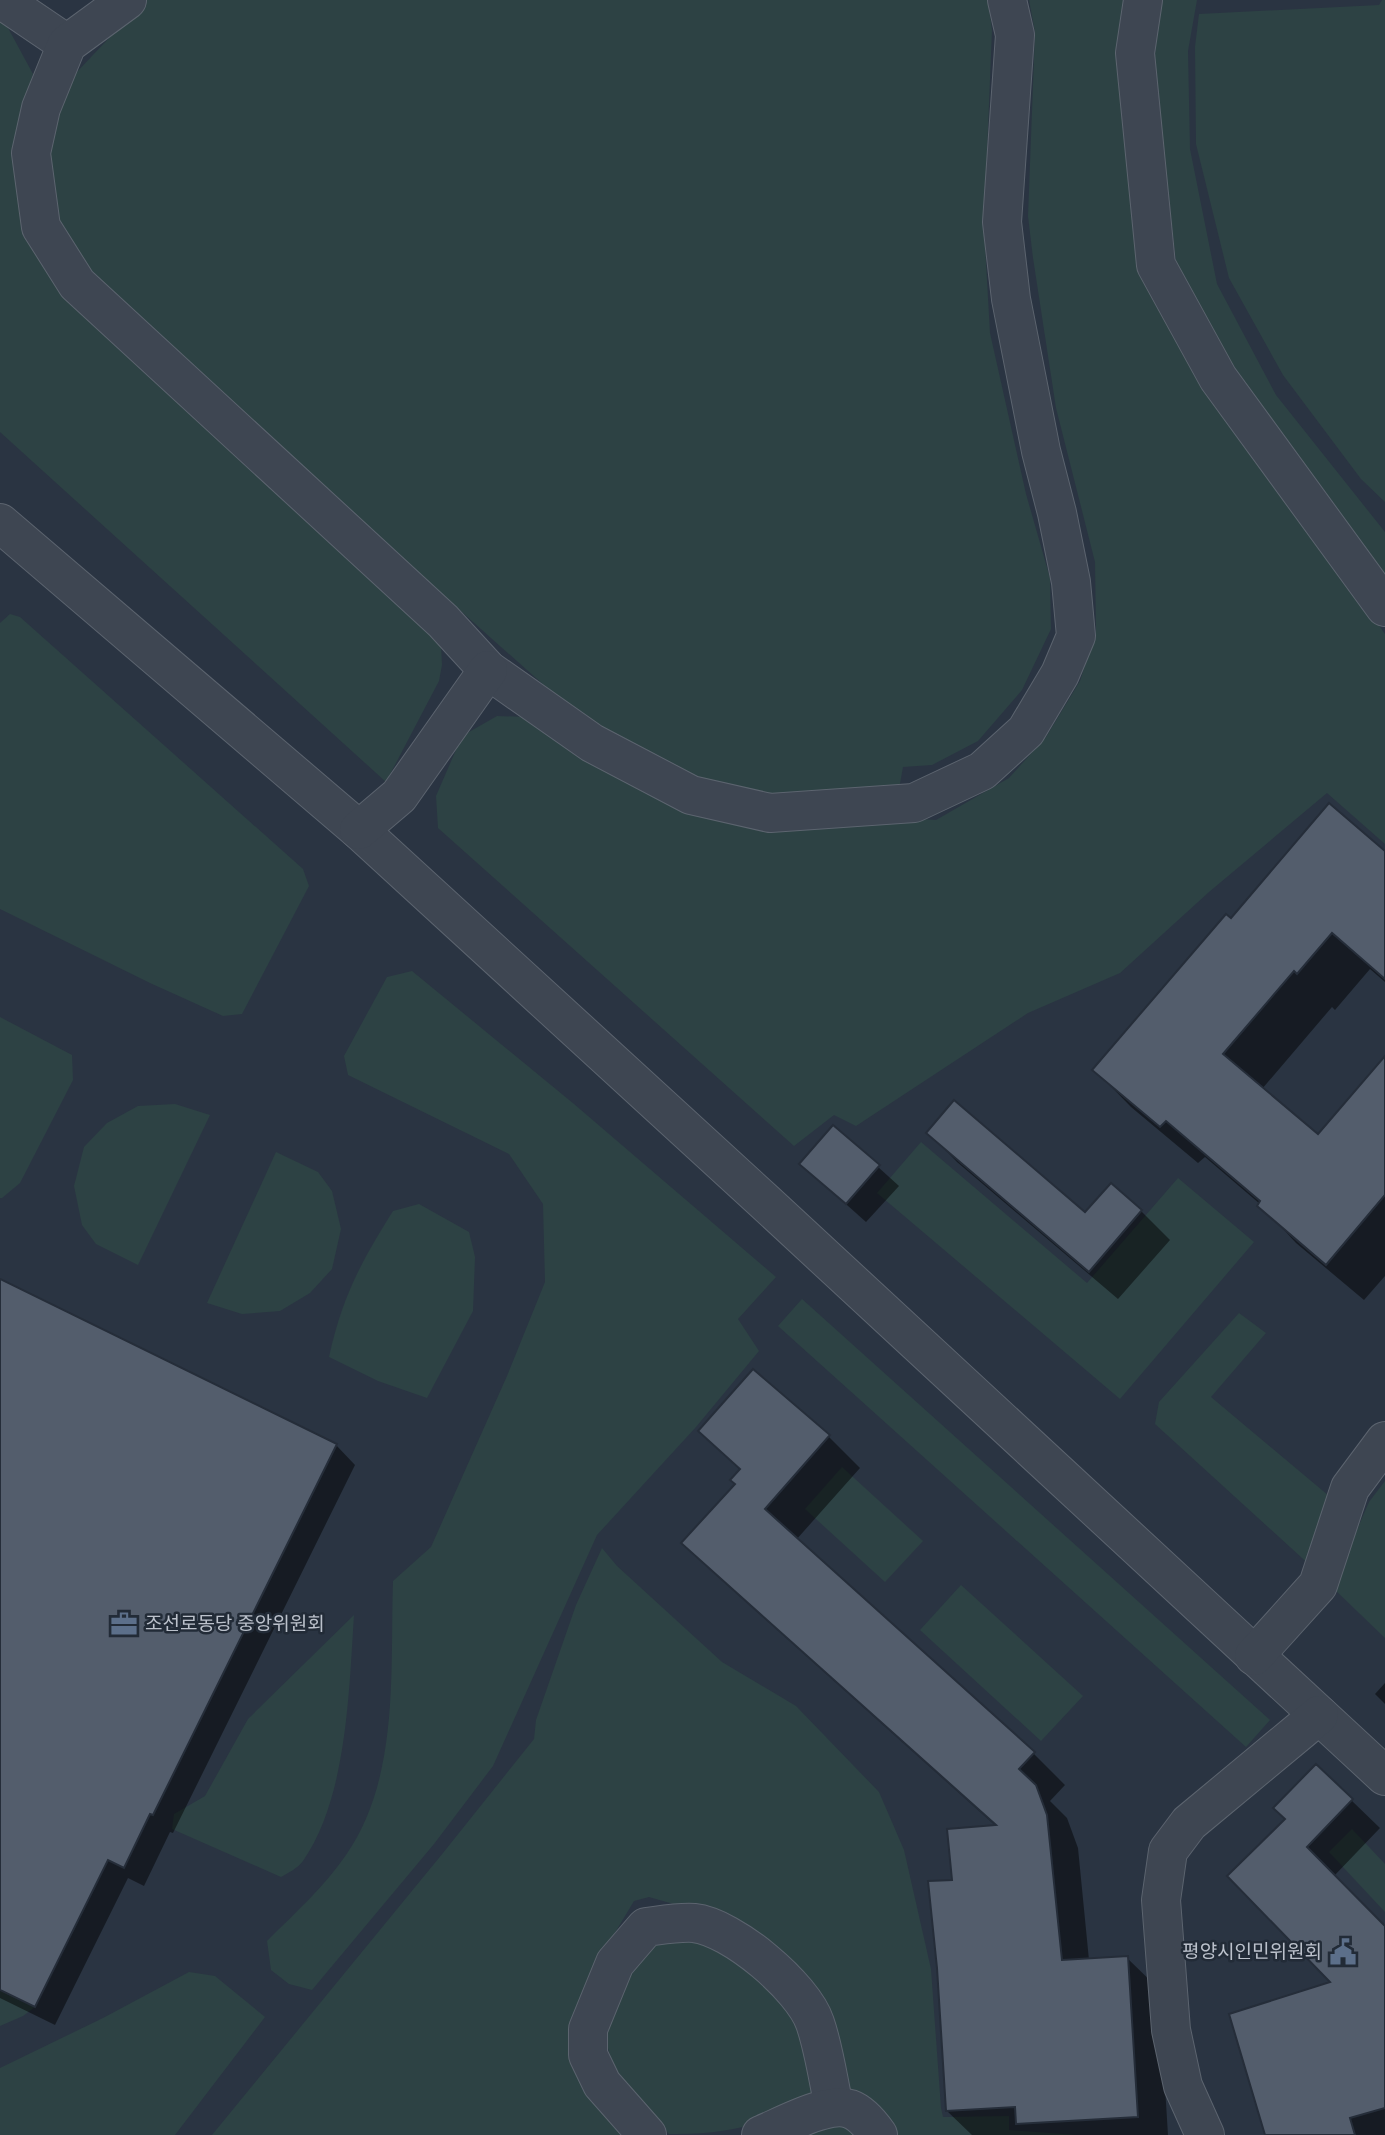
<svg xmlns="http://www.w3.org/2000/svg" width="1385" height="2135" font-family="'Varela Round','Noto Sans KR',sans-serif">
  <style>
    .green { fill: #2d4244 }
    .shadow { fill: #0007 }
    .building { fill: #535d6c; stroke: #252d39; stroke-width: 2 }
    .lines { fill: none; stroke-linecap: round; stroke-linejoin: round }
    .minor-casing { stroke: #5c646f; stroke-width: 40 }
    .minor { stroke: #3e4652; stroke-width: 38 }
    .labels { text-anchor: middle; dominant-baseline: central; stroke-width: 5; stroke-linejoin: round; paint-order: stroke }
    .poi-label { font-size: 19px; fill: #bbc1cb; stroke: #222b37; text-anchor: start }
  </style>
  <rect width="100%" height="100%" fill="#2a3442"/>
  <!-- green -->
  <g class="green">
    <polygon points="145,0 988,0 992,30 984,227 990,333 1026,494 1050,578 1051,629 1022,690 978,741 932,765 903,767 899,789 800,799 703,782 602,737 90,280 55,227 41,139 75,74"/>
    <polygon points="1029,0 1132,0 1136,187 1212,390 1385,634 1385,844 1327,793 1209,892 1120,973 1028,1013 856,1126 834,1115 794,1146 438,828 436,796 462,736 497,716 527,717 685,804 936,820 1009,778 1046,737 1080,681 1096,631 1095,562 1056,408 1033,258 1028,216 1035,32"/>
    <polygon points="1161,0 1197,0 1188,51 1190,149 1217,284 1276,395 1385,532 1385,574 1235,373 1176,262 1154,63"/>
    <polygon points="1382,0 1385,0 1385,502 1361,479 1283,375 1229,278 1196,144 1195,47 1199,14 1379,5"/>
    <polygon points="0,19 7,26 33,74 21,116 23,206 441,645 442,665 439,681 386,782 0,432"/>
    <polygon points="10,614 20,617 303,869 309,886 242,1014 223,1016 150,983 0,909 0,623"/>
    <path d="M 412,971 L 574,1104 L 776,1277 L 738,1319 L 759,1351 L 696,1427 L 597,1535 L 493,1766 L 434,1844 L 312,1990 L 289,1984 L 271,1970 L 267,1941 C 294,1914 324,1887 346,1855 C 400,1777 390,1671 393,1581 L 431,1547 L 507,1376 L 545,1282 L 543,1204 L 509,1154 L 348,1075 L 344,1056 L 387,977 Z"/>
    <polygon points="0,1017 72,1055 73,1080 20,1183 2,1198 0,1198"/>
    <polygon points="175,1104 210,1115 138,1265 96,1244 82,1225 74,1186 84,1147 107,1123 138,1106"/>
    <polygon points="921,1142 1087,1283 1178,1178 1254,1242 1120,1399 877,1193"/>
    <polygon points="276,1152 318,1172 332,1191 341,1229 332,1269 310,1293 280,1311 242,1314 207,1303"/>
    <path d="M 419,1204 L 469,1232 L 475,1257 L 473,1311 L 427,1398 L 378,1381 L 329,1357 C 342,1297 361,1262 393,1211 Z"/>
    <polygon points="802,1299 1270,1720 1246,1747 778,1326"/>
    <polygon points="1239,1313 1266,1333 1211,1397 1335,1501 1313,1568 1155,1424 1159,1402"/>
    <polygon points="842,1467 923,1541 885,1582 805,1509"/>
    <polygon points="1385,1481 1385,1638 1332,1587 1369,1502"/>
    <polygon points="602,1548 617,1566 722,1662 796,1706 879,1792 904,1850 931,1969 941,2108 943,2117 1009,2116 1009,2130 1077,2135 892,2135 856,2090 839,2088 726,1919 649,1897 634,1901 613,1936 572,2037 636,2135 212,2135 443,1853 534,1739 536,1720 576,1605"/>
    <polygon points="961,1585 1083,1696 1041,1741 920,1630"/>
    <path d="M 354,1615 C 349,1691 347,1798 303,1861 C 298,1868 288,1873 281,1877 L 172,1829 L 174,1814 L 205,1796 L 248,1719 Z"/>
    <polygon points="1352,1829 1385,1864 1385,1912 1329,1852"/>
    <path d="M 659,1936 L 710,1942 L 765,1972 L 807,2022 L 813,2101 C 762,2125 727,2135 669,2134 L 615,2076 L 603,2028 L 626,1979 Z"/>
    <polygon points="189,1972 215,1976 265,2017 175,2135 0,2135 0,2068 103,2018"/>
    <polygon points="0,1990 35,2007 23,2016 0,2026"/>
    <polygon points="833,2121 869,2135 789,2135"/>
  </g>
  <!-- shadow -->
  <g class="shadow">
    <polygon points="1385,853 1385,982 1370,969 1335,1010 1332,1007 1262,1089 1318,1137 1385,1063 1385,1276 1364,1300 1296,1243 1260,1204 1205,1157 1198,1163 1131,1107 1094,1069 1231,920"/>
    <polygon points="834,1127 899,1186 866,1222 801,1164"/>
    <polygon points="929,1133 1085,1215 1141,1211 1170,1240 1118,1299 957,1162"/>
    <polygon points="0,1281 336,1445 355,1465 173,1833 170,1832 144,1886 128,1878 55,2025 0,1998"/>
    <polygon points="753,1371 829,1437 860,1468 796,1540 1033,1753 1065,1785 1050,1801 1067,1818 1078,1848 1089,1960 1127,1958 1159,1989 1168,2135 972,2135 947,2111 939,1968 954,1881 997,1827 715,1574 684,1543 737,1484 741,1471 700,1431"/>
    <polygon points="1385,1683 1385,1704 1375,1694"/>
    <polygon points="1351,1800 1380,1828 1334,1876 1385,1928 1385,2135 1267,2135 1333,1983 1229,1876"/>
  </g>
  <!-- building -->
  <g class="building">
    <polygon points="1329,803 1385,851 1385,979 1332,933 1297,974 1294,971 1223,1054 1318,1134 1385,1056 1385,1195 1326,1265 1257,1206 1260,1201 1166,1121 1160,1127 1092,1070 1226,914 1231,918"/>
    <polygon points="954,1100 1085,1212 1111,1183 1142,1210 1089,1272 926,1133"/>
    <polygon points="833,1125 880,1165 846,1204 799,1164"/>
    <polygon points="0,1279 337,1444 153,1815 150,1814 124,1868 108,1860 35,2007 0,1990"/>
    <polygon points="753,1369 830,1435 765,1509 1035,1752 1019,1769 1036,1785 1047,1815 1062,1960 1128,1956 1138,2117 1016,2124 1015,2107 946,2111 937,1968 928,1881 952,1880 947,1829 996,1825 681,1543 735,1484 730,1480 740,1469 698,1431"/>
    <polygon points="1316,1764 1353,1799 1307,1847 1385,1926 1385,2108 1350,2118 1355,2135 1265,2135 1229,2014 1330,1982 1227,1876 1285,1819 1273,1808"/>
  </g>
  <g class="lines">
    <!-- minor casing -->
    <g class="minor-casing">
      <g id="minor">
        <polyline points="2,0 67,44"/>
        <polyline points="127,0 67,44 41,108 31,153 41,227 77,284 443,621 488,670 592,743 691,795 770,813 914,803 982,771 1026,731 1060,674 1076,636 1071,582 1057,513 1041,451 1011,299 1002,222 1015,35 1007,0"/>
        <polyline points="1143,0 1135,53 1156,265 1218,378 1385,607"/>
        <polyline points="0,523 359,830 765,1202 1385,1776"/>
        <polyline points="359,830 399,796 488,670"/>
        <polyline points="1254,1656 1318,1585 1350,1488 1385,1441"/>
        <path d="M 647,2135 L 602,2084 L 588,2055 L 588,2029 L 615,1963 L 646,1927 C 662,1925 678,1922 694,1923 C 732,1927 803,1987 815,2023 C 824,2049 828,2079 834,2107"/>
        <path d="M 761,2135 C 783,2126 827,2101 850,2109 C 861,2113 871,2125 878,2135"/>
        <polyline points="1205,2135 1183,2086 1171,2030 1161,1900 1168,1851 1189,1823 1319,1715"/>
      </g>
    </g>
    <!-- minor -->
    <use href="#minor" class="minor"/>
  </g>
  <!-- icons -->
  <defs>
    <g id="office-bare" transform="scale(2.1)"><path d="M-6-3h4V-5.5h4V-3h4V5H-6ZM-1-4.5V-3h2v-1.5ZM-6 0V1H6V0Z" fill="#5c6f8a" stroke="#222b37" stroke-width="2.5" paint-order="stroke"/></g>
    <g id="civic-bare" transform="scale(2.1)"><path d="M-.6-6.5H3V-4.5H.6V-3L4-1V1h2V6H-6V1h2V-1L-.6-3ZM-1.2 2.5V6h2.4V2.5Z" fill="#5c6f8a" stroke="#222b37" stroke-width="2.5" paint-order="stroke"/></g>
  </defs>
  <g fill-rule="evenodd">
    <use href="#office-bare" x="124" y="1624"/>
    <use href="#civic-bare" x="1343" y="1952"/>
  </g>
  <g class="labels">
    <!-- poi labels -->
    <g class="poi-label">
      <text x="145" y="1624">조선로동당 중앙위원회</text>
      <text x="1322" y="1952" text-anchor="end">평양시인민위원회</text>
    </g>
  </g>
</svg>
